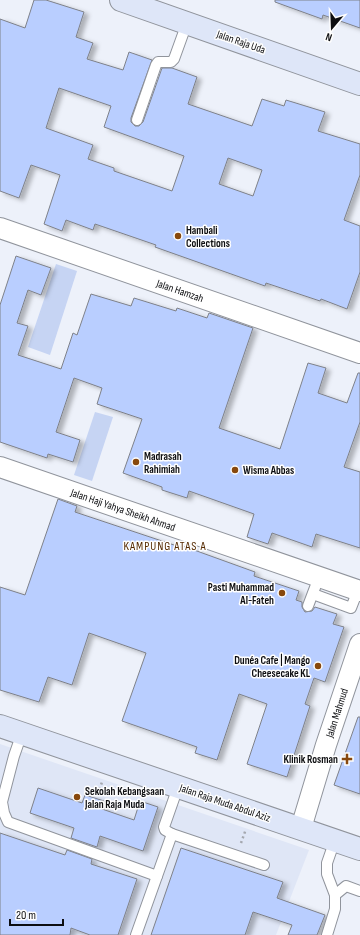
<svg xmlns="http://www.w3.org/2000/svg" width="360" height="935" font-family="'Sofia Sans Condensed',sans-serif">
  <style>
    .built { fill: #dfe6f6 }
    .green { fill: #c6d4f3 }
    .building { fill: #b9ceff; stroke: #7e8189; fill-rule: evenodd; filter: url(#shadow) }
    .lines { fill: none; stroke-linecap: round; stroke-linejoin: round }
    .lane-casing { stroke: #90949c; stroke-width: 12 }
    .street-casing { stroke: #90949c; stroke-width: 22 }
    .secondary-casing { stroke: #90949c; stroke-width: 24 }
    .path { stroke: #a4a7ae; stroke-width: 2.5; stroke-dasharray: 2 3; stroke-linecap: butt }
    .lane { stroke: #fff; stroke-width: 10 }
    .street { stroke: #fff; stroke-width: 20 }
    .secondary { stroke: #dee6f8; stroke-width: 22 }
    .poi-dot { fill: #87480d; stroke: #fefefe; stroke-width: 1.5 }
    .labels { text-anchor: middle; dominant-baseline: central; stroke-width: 3; stroke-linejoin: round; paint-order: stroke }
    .street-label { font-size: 11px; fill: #0d0e11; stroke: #fefefe }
    .poi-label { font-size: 11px; font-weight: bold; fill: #0d0e11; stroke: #fefefe; text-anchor: start }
    .neighbourhood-label { font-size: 12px; letter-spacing: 1px; fill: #542901; stroke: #fefefe }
  </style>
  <defs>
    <filter id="shadow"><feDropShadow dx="4.5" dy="2.5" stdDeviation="2" flood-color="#0004"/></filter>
  </defs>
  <rect width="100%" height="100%" fill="#edf1fa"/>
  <!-- built -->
  <polygon class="built" points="0,744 309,850 276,935 0,935"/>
  <!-- green -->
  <g class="green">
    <polygon points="56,264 77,271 50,355 28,347"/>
    <polygon points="95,412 113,417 92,481 74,475"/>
  </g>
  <!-- building -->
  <g class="building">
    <path d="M 34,0 L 46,0 L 84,12 L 76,37 L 93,43 L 87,59 L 123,70 L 129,52 L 152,60 L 131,118 L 131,122 L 135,126 L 139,126 L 143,122 L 162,68 L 172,68 L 197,77 L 188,104 L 252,126 L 262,99 L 284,106 L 286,100 L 325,112 L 318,131 L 360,144 L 360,175 L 344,220 L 360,226 L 360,272 L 347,309 L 321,299 L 320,301 L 266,283 L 265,286 L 155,247 L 156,245 L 95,224 L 93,230 L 66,220 L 62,231 L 44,224 L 60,175 L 31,165 L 19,198 L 0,191 L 0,19 L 25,28 ZM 59,88 L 111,106 L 104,127 L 184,156 L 172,191 L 114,171 L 114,168 L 88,159 L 93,145 L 46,128 ZM 228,158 L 262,170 L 253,196 L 219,184 Z"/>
    <polygon points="275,0 360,0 360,28 323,15 322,19 275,2"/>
    <polygon points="16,256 51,268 41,295 28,290 17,323 28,326 18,355 61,369 73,333 77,335 91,294 131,306 134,298 176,311 177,308 207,318 209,313 253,328 219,428 280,449 308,363 326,368 318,393 347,403 358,373 360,373 360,422 344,467 360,472 360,548 316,534 312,547 272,533 268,544 247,537 254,514 189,491 187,498 162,490 162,487 123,473 142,419 97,404 102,388 74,378 56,432 80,440 73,462 48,454 47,458 0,442 0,305"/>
    <polygon points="58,499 77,506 75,512 183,548 183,546 255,572 254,576 299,591 296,600 302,602 302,607 305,612 312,611 315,607 337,614 333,624 344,627 325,682 314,678 305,704 310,706 287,777 247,764 267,704 239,694 217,760 195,753 197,747 122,721 146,653 89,633 72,685 48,677 39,702 0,690 0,587 25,595"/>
    <polygon points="358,717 360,717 360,794 334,785"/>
    <polygon points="38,788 82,803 85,795 104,801 102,809 134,820 140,801 158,807 143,851 100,836 97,847 71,838 74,828 30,813"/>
    <polygon points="0,833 65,855 67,850 92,859 91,864 137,879 118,935 90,935 71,928 70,935 0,935"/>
    <polygon points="181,848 283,882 277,898 325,915 317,935 288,935 292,925 253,912 245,935 151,935"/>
  </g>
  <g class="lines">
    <!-- lane casing -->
    <g class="lane-casing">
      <g id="lane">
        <polyline points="137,120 156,65 158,62 171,62 174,59 187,23"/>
        <polyline points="313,594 351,608 358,590"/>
        <polyline points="308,606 319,577"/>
        <polyline points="22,733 14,756 2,802 4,813 8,822 157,876"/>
        <polyline points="178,787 164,827 165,830 172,834 264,865"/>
        <polyline points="335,895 346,886 360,891"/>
        <polyline points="136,935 172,834"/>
        <polyline points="327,935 335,909 335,895 327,874 327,863 335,840"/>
      </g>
    </g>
    <!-- street casing -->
    <g class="street-casing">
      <g id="street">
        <polyline points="0,228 360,353"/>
        <polyline points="0,467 360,591"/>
        <polyline points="301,828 326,745 360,644"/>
      </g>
    </g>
    <!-- secondary casing -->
    <g class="secondary-casing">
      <g id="secondary">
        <polyline points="121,0 360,84"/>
        <polyline points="0,726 360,849"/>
      </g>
    </g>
    <!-- path -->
    <g class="path">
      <polyline points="98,794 102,782"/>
      <polyline points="241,843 246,829"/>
    </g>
    <!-- lane -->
    <use href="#lane" class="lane"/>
    <!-- street -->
    <use href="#street" class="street"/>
    <!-- secondary -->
    <use href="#secondary" class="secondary"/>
  </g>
  <!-- markers -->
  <g class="poi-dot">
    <circle cx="178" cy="236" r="4"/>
    <circle cx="136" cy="462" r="4"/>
    <circle cx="235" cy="470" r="4"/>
    <circle cx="282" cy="593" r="4"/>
    <circle cx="318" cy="666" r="4"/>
    <path d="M345 753h4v4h4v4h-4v4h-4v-4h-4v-4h4z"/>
    <circle cx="77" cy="797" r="4"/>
  </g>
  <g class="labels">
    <!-- street labels -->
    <g class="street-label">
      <text transform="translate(241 42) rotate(19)">Jalan Raja Uda</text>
      <text transform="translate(180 291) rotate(19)">Jalan Hamzah</text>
      <text transform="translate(123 510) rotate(19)">Jalan Haji Yahya Sheikh Ahmad</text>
      <text transform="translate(337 713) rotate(-72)">Jalan Mahmud</text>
      <text transform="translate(225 803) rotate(19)">Jalan Raja Muda Abdul Aziz</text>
    </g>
    <!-- poi labels -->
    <g class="poi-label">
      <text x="186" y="230">Hambali<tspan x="186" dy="13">Collections</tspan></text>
      <text x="144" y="456">Madrasah<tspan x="144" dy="13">Rahimiah</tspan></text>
      <text x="243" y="470">Wisma Abbas</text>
      <text x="274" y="587" text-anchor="end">Pasti Muhammad<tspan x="274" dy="13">Al-Fateh</tspan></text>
      <text x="310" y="660" text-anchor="end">Dunéa Cafe | Mango<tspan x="310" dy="13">Cheesecake KL</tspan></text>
      <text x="338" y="759" text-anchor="end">Klinik Rosman</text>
      <text x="85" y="791">Sekolah Kebangsaan<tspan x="85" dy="13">Jalan Raja Muda</tspan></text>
    </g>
    <!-- neighbourhood labels -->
    <g class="neighbourhood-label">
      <text x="165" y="546">KAMPUNG ATAS A</text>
    </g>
  </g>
  <!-- north arrow -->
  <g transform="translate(332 28) rotate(199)" stroke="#fefefe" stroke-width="3" paint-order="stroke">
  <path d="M0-3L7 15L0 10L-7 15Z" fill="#0d0e11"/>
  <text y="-6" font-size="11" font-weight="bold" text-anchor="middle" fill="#0d0e11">N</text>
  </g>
  <!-- scale -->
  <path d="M10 919v6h53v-6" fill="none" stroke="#0d0e11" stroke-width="2"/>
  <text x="16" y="919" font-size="12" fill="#0d0e11" stroke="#fefefe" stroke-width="3" paint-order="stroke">20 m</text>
</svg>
